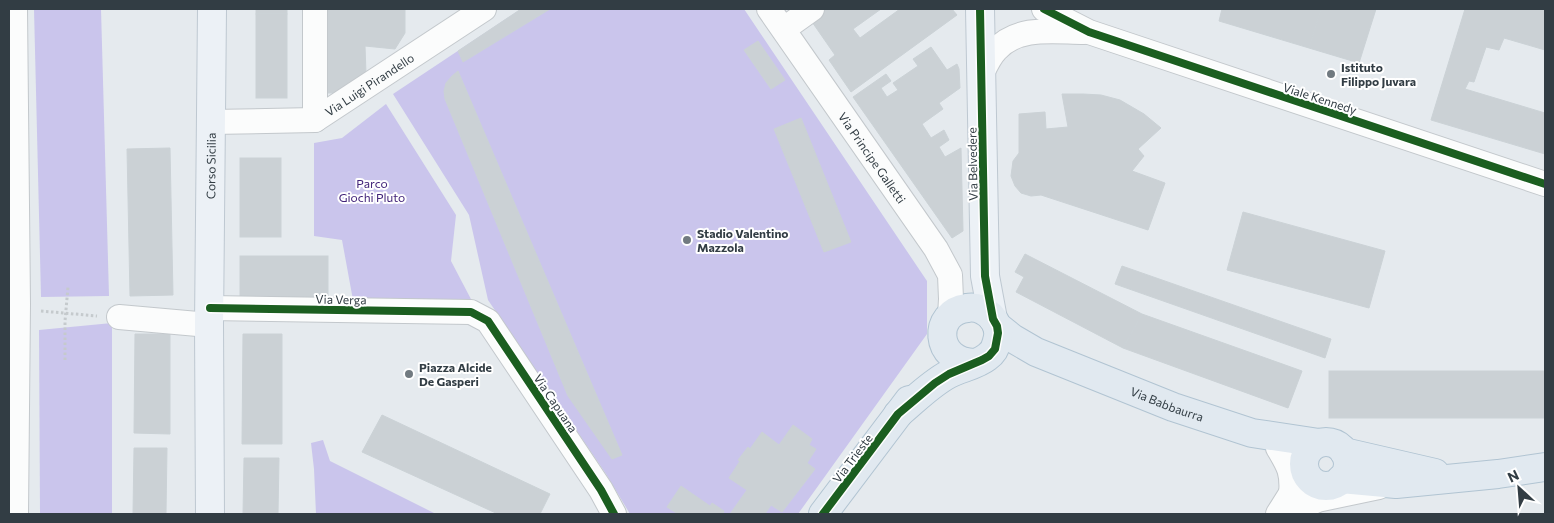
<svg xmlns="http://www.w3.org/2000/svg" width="1554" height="523" font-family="Commissioner,sans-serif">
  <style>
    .green { fill: #cac5ec }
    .building { fill: #cbd1d5; stroke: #cbd2d6 }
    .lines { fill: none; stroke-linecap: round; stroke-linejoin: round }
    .street-casing { stroke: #c3c8cc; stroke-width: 26 }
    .secondary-casing { stroke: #bec8d1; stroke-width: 30 }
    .primary-casing { stroke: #b1c4d2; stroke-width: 30 }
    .path { stroke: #c5cacd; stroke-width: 3; stroke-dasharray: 2.5 2.5; stroke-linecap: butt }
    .street { stroke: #fbfcfc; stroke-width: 24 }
    .secondary { stroke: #ecf1f6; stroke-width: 28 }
    .primary { stroke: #e1e9f0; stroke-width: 28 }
    .path-bridge { stroke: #c5cacd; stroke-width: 3; stroke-dasharray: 2.5 2.5; stroke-linecap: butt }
    .cycleway-casing { stroke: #fff; stroke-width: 11 }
    .cycleway { stroke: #1b5e20; stroke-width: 8 }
    .poi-dot { fill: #717a80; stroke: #fff; stroke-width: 2 }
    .labels { text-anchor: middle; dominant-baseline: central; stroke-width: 4; stroke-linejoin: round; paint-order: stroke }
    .poi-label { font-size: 12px; font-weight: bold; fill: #323d44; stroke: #fff; text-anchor: start }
    .street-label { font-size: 12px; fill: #323d44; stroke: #fff }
    .park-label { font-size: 12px; fill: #412278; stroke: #fff }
  </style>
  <rect width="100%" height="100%" fill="#e5eaee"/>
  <!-- green -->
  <g class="green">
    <polygon points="34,9 101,9 109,296 41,297"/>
    <polygon points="521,9 744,9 927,281 927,334 798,514 630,514 606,474 488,300 469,215 393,94"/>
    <polygon points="386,104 456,215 451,261 473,303 353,300 342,240 314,236 314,143 342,138"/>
    <polygon points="112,323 112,514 40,514 39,330"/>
    <polygon points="323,440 330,461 436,514 316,514 314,469 311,443"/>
  </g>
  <!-- building -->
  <g class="building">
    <rect x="256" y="9" width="31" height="5"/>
    <polygon points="328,9 405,9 405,33 395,49 365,46 366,74 340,93 325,93"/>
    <polygon points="521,9 550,9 463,62 458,51"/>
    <polygon points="825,9 881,9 853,29 860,38 900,9 952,9 957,15 851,92 829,60 835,55 810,19"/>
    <polygon points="1222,9 1321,9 1309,48 1219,21"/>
    <polygon points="1321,9 1376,9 1359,63 1309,48"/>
    <polygon points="1465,9 1545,9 1545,50 1504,38 1499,50 1486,47 1474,82 1469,81 1465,89 1545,113 1545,154 1431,120"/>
    <rect x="256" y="14" width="31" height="84"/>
    <polygon points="758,41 785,80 771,89 744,50"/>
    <polygon points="931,47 947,70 957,64 959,69 960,88 939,103 943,109 922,124 931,138 944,130 949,140 939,147 945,157 961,148 963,231 952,238 853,97 886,74 891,81 881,88 887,97 898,90 893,83 918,66 913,59"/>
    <polygon points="458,71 622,455 612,459 568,396 445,99 444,91 446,83 452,76"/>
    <polygon points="1062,94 1083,94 1101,95 1120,100 1144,114 1161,128 1138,149 1144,156 1132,171 1165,183 1148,230 1041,195 1031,196 1021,193 1015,186 1011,176 1013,161 1019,153 1019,114 1045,112 1046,129 1068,127"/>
    <polygon points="801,118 851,242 824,252 774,129"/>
    <polygon points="170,148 173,295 130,296 127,149"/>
    <rect x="240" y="158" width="41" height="79"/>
    <polygon points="1243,212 1385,251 1369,308 1227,270"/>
    <polygon points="1025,254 1142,314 1123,348 1016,292 1024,277 1015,272"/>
    <rect x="240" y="256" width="88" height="42"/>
    <polygon points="1122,266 1331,339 1325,358 1115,284"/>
    <polygon points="1142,314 1302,371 1288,408 1123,348"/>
    <polygon points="135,334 170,334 170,434 134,433"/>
    <polygon points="243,334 282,334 282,444 242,444"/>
    <rect x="1329" y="371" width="216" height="47"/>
    <polygon points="382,415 550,494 540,514 498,514 362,452"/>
    <polygon points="793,425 812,439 809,445 816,449 807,463 815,469 782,512 771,505 765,514 730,514 747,490 729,478 740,461 738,460 748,447 750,449 762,432 779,445"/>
    <polygon points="134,448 167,448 166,514 133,514"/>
    <polygon points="244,458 279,458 278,514 243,514"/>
    <polygon points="681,486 710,506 712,503 724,511 723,514 678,514 667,507"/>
  </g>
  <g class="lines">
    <!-- street casing -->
    <g class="street-casing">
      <g id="street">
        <polyline points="15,9 18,304 16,514"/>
        <path id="s1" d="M 769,9 L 936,249 L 950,275 L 951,299 L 950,316"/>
        <polyline points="1044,9 1089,32 1545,184"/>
        <polyline points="784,29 812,9"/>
        <path d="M 982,73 C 986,65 990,56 996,50 C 1018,25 1055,32 1084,32"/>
        <polyline points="315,120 315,9"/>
        <path id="s2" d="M 211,122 L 315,120 L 484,9"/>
        <polyline points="210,308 471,312 488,321 601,490 614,514"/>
        <polyline points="119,317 209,325"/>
        <path d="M 1278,448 C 1289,466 1293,473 1291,495"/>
        <polyline points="1317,500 1379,487"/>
        <polyline points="1278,514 1305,471"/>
        <polyline points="1291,514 1317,500 1329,489"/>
      </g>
    </g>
    <!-- secondary casing -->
    <g class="secondary-casing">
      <g id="secondary">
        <polyline points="980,9 985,276 993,319"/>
        <path id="s3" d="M 210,514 L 209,325 L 212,9"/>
      </g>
    </g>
    <!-- primary casing -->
    <g class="primary-casing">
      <g id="primary">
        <path id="s4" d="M 997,326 L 1012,338 L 1036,352 L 1173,407 L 1252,433 L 1319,443"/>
        <path d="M 898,414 C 915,400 930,384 949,374 C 961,368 977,365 987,357 C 993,353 996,347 997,341 C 1000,332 997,323 991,316 C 984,310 976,306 967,308 C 932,312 934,362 974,363"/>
        <circle cx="1326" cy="464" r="22"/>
        <polyline points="1344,452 1435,473"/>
        <polyline points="1341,479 1396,484 1498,474 1545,467"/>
        <polyline points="823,514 909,400"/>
      </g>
    </g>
    <!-- path -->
    <polyline class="path" points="41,311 97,316"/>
    <!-- street -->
    <use href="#street" class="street"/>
    <!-- secondary -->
    <use href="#secondary" class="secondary"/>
    <!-- primary -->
    <use href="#primary" class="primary"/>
    <!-- path-bridge -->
    <polyline class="path-bridge" points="65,360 65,321 68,287"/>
    <!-- cycleway casing -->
    <g class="cycleway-casing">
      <g id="cycleway">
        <polyline points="1044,9 1089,32 1545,184"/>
        <polyline points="210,308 471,312 488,321 601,490 614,514"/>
        <polyline points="823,514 898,414 935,383 949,374 982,360 989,356 995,349 998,333 997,326 993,319 985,276 980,9"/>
      </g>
    </g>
    <!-- cycleway -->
    <use href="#cycleway" class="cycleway"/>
  </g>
  <!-- markers -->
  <g class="poi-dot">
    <circle cx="1331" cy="74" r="5"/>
    <circle cx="687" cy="240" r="5"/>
    <circle cx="409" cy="374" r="5"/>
  </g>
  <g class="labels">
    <!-- poi labels -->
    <g class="poi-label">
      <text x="1341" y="67">Istituto<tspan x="1341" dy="14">Filippo Juvara</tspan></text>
      <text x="697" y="233">Stadio Valentino<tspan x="697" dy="14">Mazzola</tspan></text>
      <text x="419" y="367">Piazza Alcide<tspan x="419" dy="14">De Gasperi</tspan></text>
    </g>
    <!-- street labels -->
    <g class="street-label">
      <text stroke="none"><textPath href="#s2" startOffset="169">Via Luigi Pirandello</textPath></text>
      <text transform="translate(1320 98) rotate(18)">Viale Kennedy</text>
      <text stroke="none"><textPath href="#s1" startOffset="181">Via Principe Galletti</textPath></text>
      <text transform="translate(972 164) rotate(-91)">Via Belvedere</text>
      <text stroke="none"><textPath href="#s3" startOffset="348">Corso Sicilia</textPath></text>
      <text transform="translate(341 299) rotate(1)">Via Verga</text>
      <text transform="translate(556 403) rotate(56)">Via Capuana</text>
      <text stroke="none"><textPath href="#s4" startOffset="188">Via Babbaurra</textPath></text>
      <text transform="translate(852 458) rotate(-53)">Via Trieste</text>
    </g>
    <!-- park labels -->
    <g class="park-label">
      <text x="372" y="183">Parco<tspan x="372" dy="14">Giochi Pluto</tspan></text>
    </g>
  </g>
  <!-- border -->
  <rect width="1554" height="523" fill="none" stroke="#323d44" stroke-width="20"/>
  <!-- north arrow -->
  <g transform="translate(1519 488) rotate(334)" stroke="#ffffff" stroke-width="4" paint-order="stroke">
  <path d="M0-4L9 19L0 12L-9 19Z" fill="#323d44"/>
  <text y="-8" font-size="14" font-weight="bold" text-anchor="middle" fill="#323d44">N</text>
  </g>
</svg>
